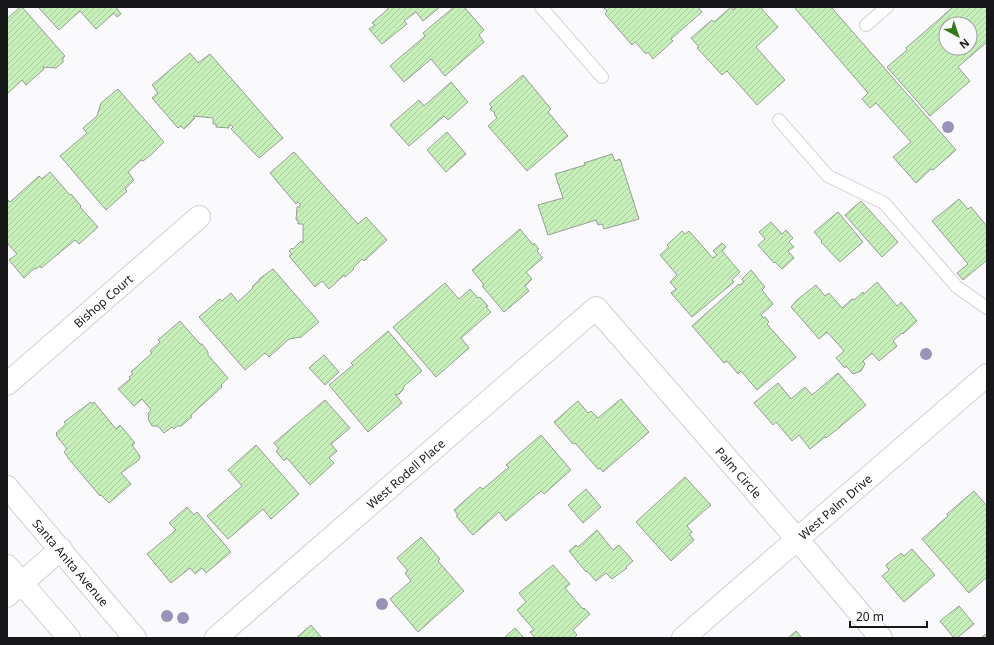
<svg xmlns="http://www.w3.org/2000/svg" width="994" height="645" font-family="'Noto Sans',sans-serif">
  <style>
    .building { fill: url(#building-hatch); stroke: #979c95; fill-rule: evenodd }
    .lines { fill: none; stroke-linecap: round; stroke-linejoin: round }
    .lane-casing { stroke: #d0cfd8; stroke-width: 14 }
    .street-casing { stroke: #d0cfd8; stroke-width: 24 }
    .primary-casing { stroke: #d0cfd8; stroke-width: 24 }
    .lane { stroke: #fff; stroke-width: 12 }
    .street { stroke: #fff; stroke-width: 22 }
    .primary { stroke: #fff; stroke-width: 22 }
    .tree { fill: #9992b9 }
    .labels { text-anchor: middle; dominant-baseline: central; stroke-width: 3; stroke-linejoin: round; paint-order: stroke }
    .street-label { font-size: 12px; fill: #17171a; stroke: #fafafd }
  </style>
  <defs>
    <pattern id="building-hatch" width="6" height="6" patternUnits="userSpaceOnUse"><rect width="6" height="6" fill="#c6efb9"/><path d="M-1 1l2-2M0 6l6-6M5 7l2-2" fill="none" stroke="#a9cc9e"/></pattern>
  </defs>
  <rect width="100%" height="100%" fill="#fafafd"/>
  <!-- building -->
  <g class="building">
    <polygon points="20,7 22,7 65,56 63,58 63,62 56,68 43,67 44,69 26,85 22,80 7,94 7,19"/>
    <polygon points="38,7 116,7 121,14 117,17 114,13 96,29 80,11 59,30"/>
    <polygon points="387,7 440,7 423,21 416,12 404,21 407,24 382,44 369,29 375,25 372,23 388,9"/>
    <polygon points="454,7 464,7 484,30 479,35 484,42 445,76 431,59 404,82 390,66 425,36 423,33"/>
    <polygon points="603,7 698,7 702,12 671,39 673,41 653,59 648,52 646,54 635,42 632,45 605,14 607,11"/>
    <polygon points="731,7 733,10 736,7 760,7 778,27 756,47 785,80 757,105 727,71 722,75 697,48 699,47 691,38 712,20 714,22"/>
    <polygon points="794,7 831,7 956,150 933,170 931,169 916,183 893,157 911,142 876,103 870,108 862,99 868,93"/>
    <path d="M 953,7 L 985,7 L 987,9 L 987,42 L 958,67 L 970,81 L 930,116 L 887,67 L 907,50 L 906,48 ZM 946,24 L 970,24 L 970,48 L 946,48 Z"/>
    <polygon points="190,53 198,63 210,54 283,138 259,158 231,129 233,127 231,125 229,125 229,128 216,127 216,124 213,124 213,118 193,116 195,118 184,129 181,126 178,128 152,98 158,93 152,85"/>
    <polygon points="523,75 551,109 548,112 568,136 527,171 488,126 497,118 494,114 495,113 490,109 492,107 489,104"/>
    <polygon points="451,82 468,102 448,120 444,116 409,146 390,125 419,100 424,106"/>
    <polygon points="118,89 164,142 152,154 143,161 141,160 128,172 134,180 125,189 127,191 106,210 60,156 87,133 83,128 97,116 101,103"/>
    <polygon points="447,132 466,154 446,172 427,150"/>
    <polygon points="294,152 358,224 366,217 387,240 364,261 362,259 353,268 354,269 345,277 344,275 329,289 322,281 315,287 289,256 292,254 289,251 292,248 293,249 301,241 303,243 303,224 298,224 298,220 296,220 297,207 300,207 300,204 298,202 296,204 270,173"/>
    <polygon points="612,154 615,161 620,159 639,219 604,229 602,224 598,225 596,220 548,235 538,205 563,198 555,174 585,165 584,163"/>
    <polygon points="50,172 70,195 71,194 81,206 80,207 98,227 79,244 75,240 41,268 40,266 36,269 35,268 24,278 9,260 17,254 7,243 7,201 8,200 10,202 39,176 42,179"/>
    <polygon points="959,199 968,209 971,207 987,226 987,260 963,280 957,273 968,264 932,221"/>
    <polygon points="861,201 898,242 882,257 845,215"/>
    <polygon points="838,212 863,242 840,262 821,242 822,241 814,232"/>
    <polygon points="771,222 782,234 786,230 793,238 789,242 794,247 788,251 794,258 782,269 775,262 774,263 758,245 765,239 759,232"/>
    <polygon points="520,229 533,245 534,243 539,249 537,251 543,258 526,272 532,279 525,286 529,291 504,312 482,286 484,285 472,270"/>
    <polygon points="682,231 685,234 689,231 713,258 717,255 713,251 722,243 726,247 722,251 740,272 732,280 734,282 692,317 671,293 676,289 670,282 677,275 660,255 669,247 667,245"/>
    <polygon points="273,269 319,322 301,337 289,339 269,357 265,353 245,370 199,317 220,299 222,301 231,293 238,302 253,288 252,287 257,282 259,282 259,279"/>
    <polygon points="751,270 765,287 762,290 773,304 761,315 763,318 765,317 769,322 767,324 796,357 757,390 741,371 738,374 727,361 724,363 692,326 739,284 740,285 744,282 742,279"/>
    <polygon points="877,282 897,306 901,302 917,321 903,334 902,333 893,341 897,346 879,361 872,353 863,361 865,364 861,371 853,374 846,366 845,368 836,358 844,351 827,332 819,339 791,307 797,300 816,285 825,296 829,293 842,308 852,299 854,300 863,292 864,294"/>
    <polygon points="445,283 459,299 470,289 478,298 480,297 488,306 486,307 491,312 461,338 469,348 436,377 393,327"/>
    <polygon points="180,321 200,344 202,344 208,352 208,355 228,378 221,385 222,387 191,415 192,417 181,426 177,426 174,429 172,427 164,433 158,426 152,426 148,419 149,415 148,413 151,410 142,399 134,406 118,389 130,379 129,377 133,374 131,372 152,353 150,351 160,342 158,340"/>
    <polygon points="388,331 422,371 404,386 403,390 398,395 395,394 402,403 368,432 329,385 353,365 351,363"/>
    <polygon points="324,355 339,372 325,385 309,368"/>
    <polygon points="838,373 866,405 835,431 826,438 825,437 810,449 799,435 792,441 776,422 773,425 754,403 778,383 791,399 805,387 812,395"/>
    <polygon points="621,399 649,432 603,472 600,468 598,469 575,443 573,444 554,422 578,401 588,413 591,411 598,418"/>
    <polygon points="325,400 350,428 331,444 337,451 329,458 334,463 310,485 287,458 284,461 276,451 279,449 274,443"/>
    <polygon points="91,402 92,404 94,402 116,429 120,425 135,443 132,445 140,456 139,460 121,473 131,484 109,503 101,495 100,496 67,457 68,457 64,452 67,449 56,435 57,434 56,433 66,424 64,422"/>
    <polygon points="541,435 571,470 544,494 541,491 506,521 499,512 473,535 456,516 458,515 454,510 480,487 483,489 509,467 506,465"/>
    <polygon points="256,445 299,494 271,519 263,509 228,539 207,516 242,486 228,470"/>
    <polygon points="685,477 711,505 687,526 692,532 689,534 694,540 671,561 636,522"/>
    <polygon points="586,489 601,507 583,523 568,505"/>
    <polygon points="974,491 987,506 987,577 969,593 922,539 948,516 947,514"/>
    <polygon points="187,507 194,515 197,512 231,552 206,573 202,568 195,574 190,568 171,583 147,554 176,530 169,523"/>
    <polygon points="597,530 613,550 619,545 633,561 626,567 627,568 612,579 606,573 596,581 587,571 586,572 569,551 576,545 578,547"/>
    <polygon points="421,537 440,559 438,561 464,591 418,632 390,599 411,581 405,573 408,571 397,558"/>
    <polygon points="912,549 935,575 904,602 882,576 889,570 886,565 901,553 904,556"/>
    <polygon points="553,565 570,584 565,588 583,609 584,608 590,614 573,630 577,635 574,638 535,638 530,632 534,630 517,610 526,602 519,593"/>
    <polygon points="959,606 974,624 957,638 954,638 940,621"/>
    <polygon points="311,625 322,638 296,638"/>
    <polygon points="515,628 524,638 504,638"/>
    <polygon points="796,631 802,638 788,638"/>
    <polygon points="987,633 987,638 981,638"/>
  </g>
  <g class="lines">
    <!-- lane casing -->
    <g class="lane-casing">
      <g id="lane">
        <polyline points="541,7 602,77"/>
        <polyline points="866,25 887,7"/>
        <polyline points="779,120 828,176 884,203 957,287 987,308"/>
      </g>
    </g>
    <!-- street casing -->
    <g class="street-casing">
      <g id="street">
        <path id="s1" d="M 7,384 L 199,217"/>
        <polyline points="7,596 61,549"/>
        <path id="s2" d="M 216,638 L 596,308 L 797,539 L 881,638"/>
        <path id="s3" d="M 683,638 L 987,375"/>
      </g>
    </g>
    <!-- primary casing -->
    <g class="primary-casing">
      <g id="primary">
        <path id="s4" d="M 7,487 L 135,638"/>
        <polyline points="7,566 69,638"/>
      </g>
    </g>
    <!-- lane -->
    <use href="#lane" class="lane"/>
    <!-- street -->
    <use href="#street" class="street"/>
    <!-- primary -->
    <use href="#primary" class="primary"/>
  </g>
  <!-- trees -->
  <g class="tree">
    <circle cx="948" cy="127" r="6"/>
    <circle cx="926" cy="354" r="6"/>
    <circle cx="382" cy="604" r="6"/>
    <circle cx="167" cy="616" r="6"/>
    <circle cx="183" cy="618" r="6"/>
  </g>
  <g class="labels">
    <!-- street labels -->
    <g class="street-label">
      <text stroke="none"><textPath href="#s1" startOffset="127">Bishop Court</textPath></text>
      <text stroke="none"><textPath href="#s2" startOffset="251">West Rodell Place</textPath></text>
      <text stroke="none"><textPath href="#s2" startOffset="721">Palm Circle</textPath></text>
      <text stroke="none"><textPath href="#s3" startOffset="201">West Palm Drive</textPath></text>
      <text stroke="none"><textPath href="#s4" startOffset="99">Santa Anita Avenue</textPath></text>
    </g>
  </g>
  <!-- border -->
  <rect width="994" height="645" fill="none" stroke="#17171a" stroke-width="16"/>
  <!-- north arrow -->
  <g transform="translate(958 36) rotate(140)"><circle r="19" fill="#fafafd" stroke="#9f9fa2"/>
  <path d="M0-3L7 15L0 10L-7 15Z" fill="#357818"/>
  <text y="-6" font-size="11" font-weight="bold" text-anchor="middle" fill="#17171a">N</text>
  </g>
  <!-- scale -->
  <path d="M850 621v6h77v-6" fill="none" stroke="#17171a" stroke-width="2"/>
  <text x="856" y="621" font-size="12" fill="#17171a" stroke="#fafafd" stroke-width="3" paint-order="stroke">20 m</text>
</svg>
